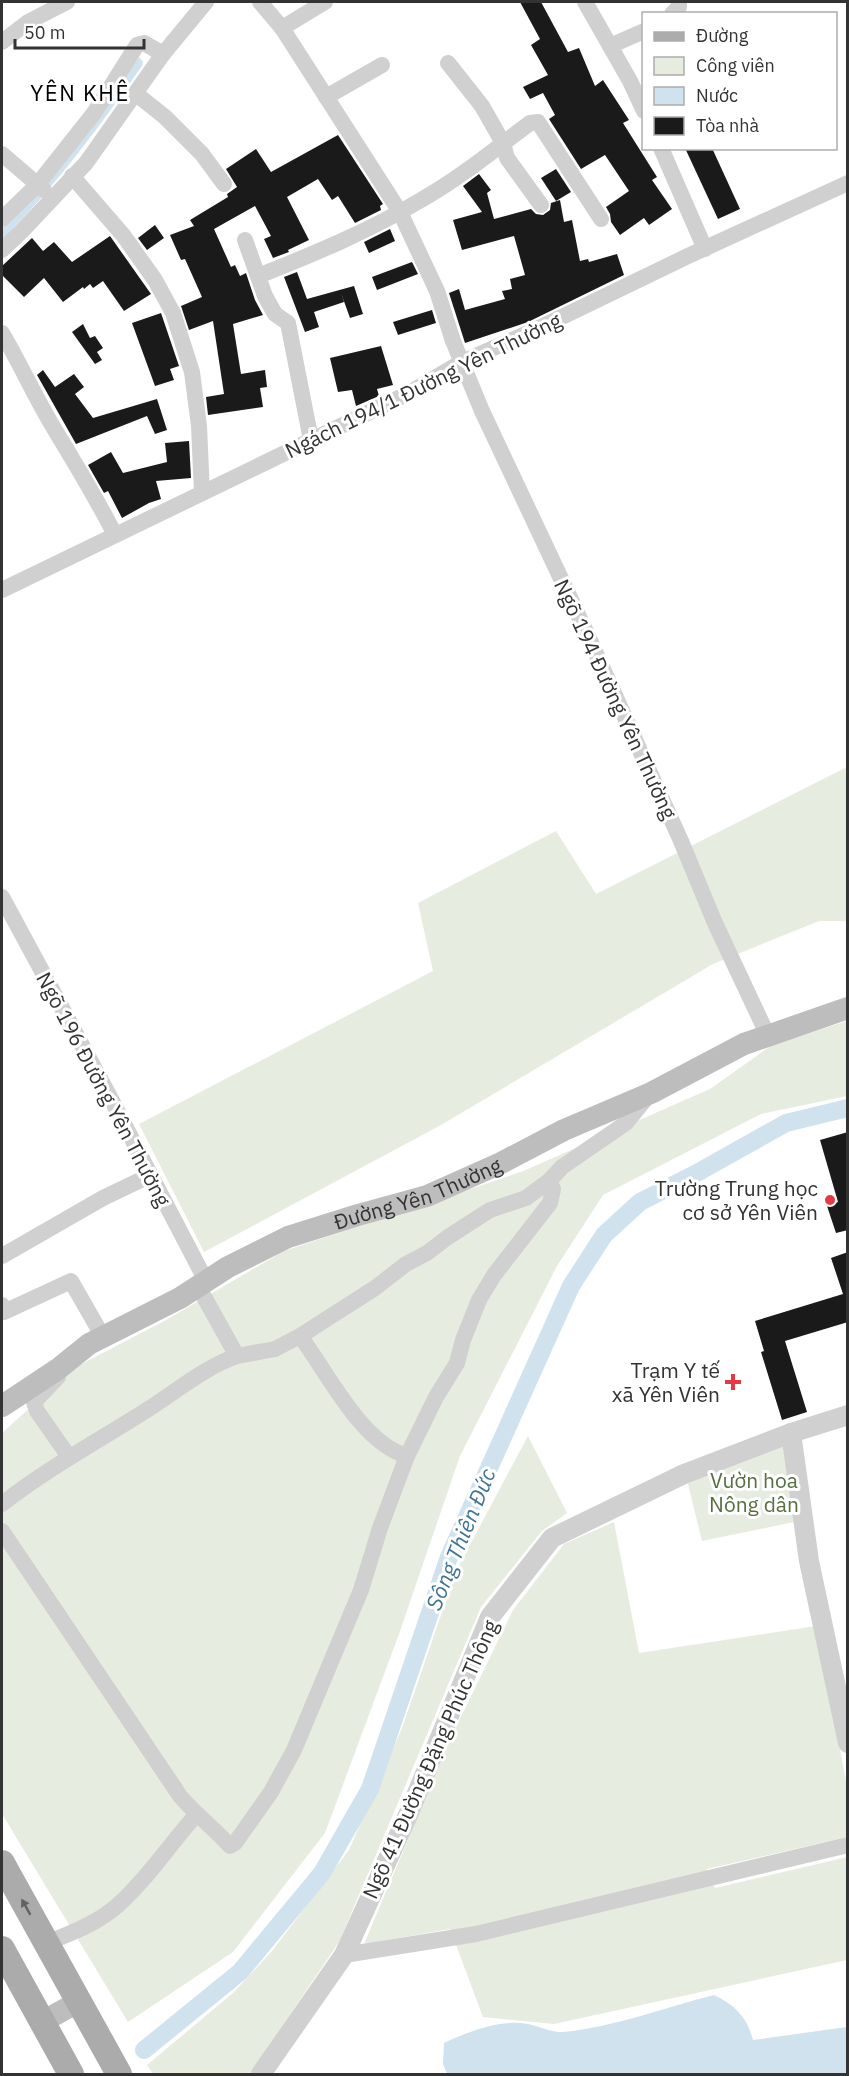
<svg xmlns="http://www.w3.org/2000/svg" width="849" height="2076" font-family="'IBM Plex Sans',sans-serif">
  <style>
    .green { fill: #e6ecdf }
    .water { fill: #cfe2ee }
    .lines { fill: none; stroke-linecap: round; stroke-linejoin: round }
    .canal { stroke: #cfe2ee; stroke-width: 18 }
    .building { fill: #1a1a1a }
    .minor { stroke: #d0d0d0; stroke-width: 16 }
    .tertiary { stroke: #d0d0d0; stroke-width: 20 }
    .secondary { stroke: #bdbdbd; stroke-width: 22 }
    .primary { stroke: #ababab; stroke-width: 26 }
    .oneway { fill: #636363 }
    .poi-dot { fill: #e63946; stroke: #fff; stroke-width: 2 }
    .labels { text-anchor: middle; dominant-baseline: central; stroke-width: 6; stroke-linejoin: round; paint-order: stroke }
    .street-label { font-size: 21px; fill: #333; stroke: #fff }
    .poi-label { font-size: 21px; fill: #333; stroke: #fff; text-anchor: end }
    .park-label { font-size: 21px; fill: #56703f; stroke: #fff }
    .neighbourhood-label { font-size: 22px; letter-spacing: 1.5px; fill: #000; stroke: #fff }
    .water-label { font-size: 22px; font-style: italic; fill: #3f7597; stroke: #fff }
  </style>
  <rect width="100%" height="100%" fill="#fff"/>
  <!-- green -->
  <g class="green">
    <polygon points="845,768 847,773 847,921 819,921 713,964 441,1125 204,1252 139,1124 433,971 418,903 556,831 596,894"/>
    <polygon points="847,1021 847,1096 761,1114 603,1195 557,1266 460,1456 399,1634 325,1833 233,1952 128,2022 2,1814 2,1433 74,1368 166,1320 284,1251 521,1172 710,1089 772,1045"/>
    <polygon points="528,1436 567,1513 542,1531 481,1607 339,1942 250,2074 153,2074 147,2065 233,1993 272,1951 349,1850 402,1728 457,1569"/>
    <polygon points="789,1438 799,1521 702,1541 687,1480"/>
    <polygon points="614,1522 639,1653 816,1626 847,1786 847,1837 707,1869 715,1888 847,1857 847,1960 554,2024 483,2017 450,1929 364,1944 453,1733 513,1610 564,1544"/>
  </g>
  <!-- water -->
  <g class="water">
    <path d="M 139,57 L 143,62 L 142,66 C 99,127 55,187 2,240 L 2,229 L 30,200 Z"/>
    <path d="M 714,1995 C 735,2005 747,2017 753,2040 L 847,2027 L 847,2074 L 447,2074 L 443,2064 L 444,2043 C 470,2031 500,2019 528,2024 C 539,2026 552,2033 563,2032 C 614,2027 664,2008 714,1995 Z"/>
  </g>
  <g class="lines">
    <!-- canal -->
    <polyline class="canal" points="144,2050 240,1972 322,1873 370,1789 449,1557 571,1286 604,1235 640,1202 695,1174 786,1123 848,1108"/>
  </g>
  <!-- building -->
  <g class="building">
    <polygon points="520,2 541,2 568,52 579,48 595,86 603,80 629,120 623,123 657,177 652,180 672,209 649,225 644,218 620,235 611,222 610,214 606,207 629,191 605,155 581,169 549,119 555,115 543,93 530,99 523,87 548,75 531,45 540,39"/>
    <polygon points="338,135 383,204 380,206 381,210 355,223 338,196 332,200 318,179 287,197 309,240 288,250 289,252 273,258 264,239 271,236 255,206 214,229 231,267 235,265 240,276 246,273 255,300 263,315 233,324 241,374 265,370 267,387 260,388 263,407 208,415 206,397 224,394 213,321 189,330 181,306 202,297 185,259 181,260 170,235 194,226 190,220 228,197 227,194 237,187 226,169 256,149 271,172"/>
    <polygon points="685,148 712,148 740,209 718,219"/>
    <polygon points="556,169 571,192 556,201 541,178"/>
    <polygon points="479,174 491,190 487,193 494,219 531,209 536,214 543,215 550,210 551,203 560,200 564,222 572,220 580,261 588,259 589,262 617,254 624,275 528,322 465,343 449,293 459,289 465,310 505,299 502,291 512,289 510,279 525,275 514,236 462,250 453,220 482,212 463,186"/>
    <polygon points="155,225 164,238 147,250 138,238"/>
    <polygon points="390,229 395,241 369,253 364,242"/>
    <polygon points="110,236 151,294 124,311 103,281 93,288 90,284 84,289 83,287 63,302 44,278 24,297 2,275 2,266 32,238 43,251 54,242 72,262"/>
    <polygon points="412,262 418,274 377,290 372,277"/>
    <polygon points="297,272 307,299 354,286 363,314 350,318 341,293 344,302 314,312 319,327 305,332 284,277"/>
    <polygon points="432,310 436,323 398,335 393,322"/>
    <polygon points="161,313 179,366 170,369 174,380 155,386 132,323"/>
    <polygon points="83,324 90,338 95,336 103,348 97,352 102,360 95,364 72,332"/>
    <polygon points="381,346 393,385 377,389 379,396 356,406 352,390 338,392 330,358"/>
    <polygon points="43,370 55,387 74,374 84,387 75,394 93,418 157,399 167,430 155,434 147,416 76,444 37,375"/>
    <polygon points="189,441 191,478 156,481 161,499 149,503 122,518 108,491 104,493 88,465 111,452 123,473 167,462 165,443"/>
    <polygon points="848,1132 848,1230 836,1233 827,1206 838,1202 820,1140"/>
    <polygon points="848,1252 848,1322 785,1341 807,1412 782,1420 761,1352 764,1351 755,1321 843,1294 831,1258"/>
  </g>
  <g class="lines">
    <!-- minor -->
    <g class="minor">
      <polyline points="260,2 282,28 400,212 437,291 453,341 482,411 588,636 681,841 715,923 768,1036"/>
      <polyline points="585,2 630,81 644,111"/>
      <polyline points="672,14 679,7 679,2"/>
      <polyline points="282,28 325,2"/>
      <polyline points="2,42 28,22 67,2"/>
      <polyline points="610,46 644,31"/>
      <polyline points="448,63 482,106 503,143 507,158 541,205"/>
      <polyline points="135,93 165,117 202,154 224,184"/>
      <polyline points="326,97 382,65"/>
      <polyline points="661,148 705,249"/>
      <polyline points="2,154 44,190"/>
      <polyline points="72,176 123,235 155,280 173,313 192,372 199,426 202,493"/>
      <polyline points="2,219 37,185 94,113 137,45 144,43 163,54"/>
      <polyline points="245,240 265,296 275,314 288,323 311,440"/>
      <polyline points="2,250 22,231 86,163 163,54 206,2"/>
      <path d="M 258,276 C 314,254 369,231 421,200 C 460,178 495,149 530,123 L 538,122 L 601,219"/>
      <path d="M 2,333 C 21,365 36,399 55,430 C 76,465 97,499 115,535"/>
      <polyline points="2,590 411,392 462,362 539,328 688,256 848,183"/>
      <polyline points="2,897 110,1097 206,1281"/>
      <polyline points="2,1256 103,1198 151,1175"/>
      <polyline points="198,1286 237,1356 275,1349 300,1336 375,1288 406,1264 427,1253 448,1237 490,1210 526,1198 549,1181 562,1167 626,1123 648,1096"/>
      <polyline points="2,1305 4,1312 71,1281 103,1337"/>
      <path d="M 300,1336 C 328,1373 361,1443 407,1456"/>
      <polyline points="58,1377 34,1402 37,1411 69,1457"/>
      <path d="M 2,1504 C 48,1468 100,1440 150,1408 C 178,1390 205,1367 237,1356"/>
      <path d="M 2,1531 L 180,1796 C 195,1814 214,1828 230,1846 L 235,1843 L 271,1792 L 294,1750 L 361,1590 L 380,1528 L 407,1456 L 436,1397 L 457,1363 L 463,1340 L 479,1300 L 494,1275 L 550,1203 L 553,1189 L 549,1181"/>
      <path d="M 45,1943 C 71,1934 98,1923 118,1905 C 148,1878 170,1844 196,1815"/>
      <polyline points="344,1955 476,1934 848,1845"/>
    </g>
    <!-- tertiary -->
    <g class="tertiary">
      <polyline points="791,1433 809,1561 848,1743"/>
      <polyline points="261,2074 344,1955 408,1815 490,1617 552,1538 684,1474 791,1433 848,1415"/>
    </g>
    <!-- secondary -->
    <g class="secondary">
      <path id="s1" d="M 2,1406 L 58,1369 L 89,1344 L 180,1298 L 228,1267 L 288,1237 L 358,1215 L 427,1196 L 501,1163 L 564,1130 L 651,1093 L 744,1044 L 848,1008"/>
      <polyline points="42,2022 78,2002"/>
    </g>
    <!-- primary -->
    <g class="primary">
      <polyline points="2,1863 119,2074"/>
      <polyline points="2,1949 71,2074"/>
    </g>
  </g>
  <!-- one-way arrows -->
  <defs><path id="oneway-solid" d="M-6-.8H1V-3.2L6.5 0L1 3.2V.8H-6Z" transform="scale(1.5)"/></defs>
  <use class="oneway" href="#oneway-solid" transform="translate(26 1907) rotate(-119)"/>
  <!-- markers -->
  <g class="poi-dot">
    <circle cx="830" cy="1200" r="6"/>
    <path d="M730 1373h6v6h6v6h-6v6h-6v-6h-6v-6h6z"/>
  </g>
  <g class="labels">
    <!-- street labels -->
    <g class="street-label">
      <text transform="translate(423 385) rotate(-26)">Ngách 194/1 Đường Yên Thường</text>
      <text transform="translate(616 699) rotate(65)">Ngõ 194 Đường Yên Thường</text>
      <text transform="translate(104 1089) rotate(62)">Ngõ 196 Đường Yên Thường</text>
      <text stroke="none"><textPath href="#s1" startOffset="470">Đường Yên Thường</textPath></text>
      <text transform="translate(430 1759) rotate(-66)">Ngõ 41 Đường Đặng Phúc Thông</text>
    </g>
    <!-- poi labels -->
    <g class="poi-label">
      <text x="818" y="1188">Trường Trung học<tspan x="818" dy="24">cơ sở Yên Viên</tspan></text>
      <text x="720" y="1370">Trạm Y tế<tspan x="720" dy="24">xã Yên Viên</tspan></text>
    </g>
    <!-- park labels -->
    <g class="park-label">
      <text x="754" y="1480">Vườn hoa<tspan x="754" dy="24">Nông dân</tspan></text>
    </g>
    <!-- neighbourhood labels -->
    <g class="neighbourhood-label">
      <text x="80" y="92">YÊN KHÊ</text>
    </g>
    <!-- water labels -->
    <g class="water-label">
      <text transform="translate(460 1539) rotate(-68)">Sông Thiên Đức</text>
    </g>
  </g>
  <!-- border -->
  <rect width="849" height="2076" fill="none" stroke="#333333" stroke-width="6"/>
  <!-- legend -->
  <rect x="642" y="12" width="195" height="138" fill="#ffffff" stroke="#adadad" stroke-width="1.5"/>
  <rect x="654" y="32" width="30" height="9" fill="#ababab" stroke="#adadad" stroke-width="1.5"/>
  <text x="696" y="42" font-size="18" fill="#333333">Đường</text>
  <rect x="654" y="57" width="30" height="18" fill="#e6ecdf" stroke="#adadad" stroke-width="1.5"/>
  <text x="696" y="72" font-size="18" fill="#333333">Công viên</text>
  <rect x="654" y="87" width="30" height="18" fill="#cfe2ee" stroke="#adadad" stroke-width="1.5"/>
  <text x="696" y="102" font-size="18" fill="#333333">Nước</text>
  <rect x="654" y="117" width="30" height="18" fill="#1a1a1a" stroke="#adadad" stroke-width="1.5"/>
  <text x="696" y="132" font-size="18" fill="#333333">Tòa nhà</text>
  <!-- scale -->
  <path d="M15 39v9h129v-9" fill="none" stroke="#333333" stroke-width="3"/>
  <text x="24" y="39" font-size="18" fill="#333333" stroke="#ffffff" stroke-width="4.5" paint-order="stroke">50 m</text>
</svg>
